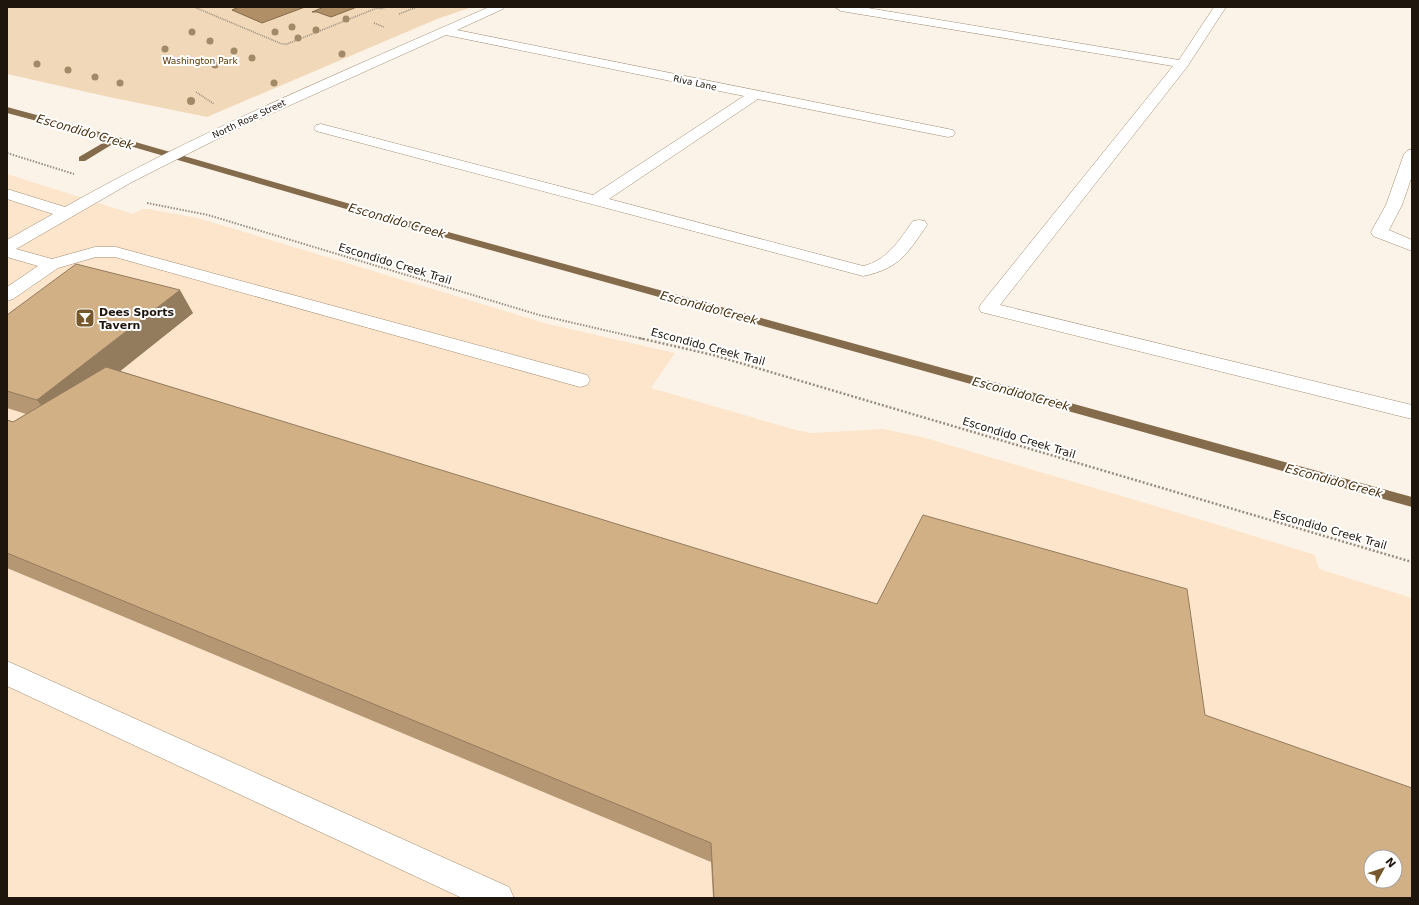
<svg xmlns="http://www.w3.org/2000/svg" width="1419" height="905" font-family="'DejaVu Sans',sans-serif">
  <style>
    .built { fill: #fce5ca; fill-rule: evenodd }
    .green { fill: #f1d8b8 }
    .water { fill: #b08f66; stroke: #846b4b }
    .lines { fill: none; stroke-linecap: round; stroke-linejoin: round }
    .stream { fill: #846b4b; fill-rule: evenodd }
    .minor-casing { stroke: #a18c72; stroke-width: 1 }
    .path-far2 { stroke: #968e83; stroke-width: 1.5; stroke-dasharray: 1 1; stroke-linecap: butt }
    .path-far1 { stroke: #968e83; stroke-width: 2; stroke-dasharray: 1.5 1.5; stroke-linecap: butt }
    .path { stroke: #968e83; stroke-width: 2.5; stroke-dasharray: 2 2; stroke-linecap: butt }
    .minor { fill: #fff; fill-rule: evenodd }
    .tree { fill: #a08a68 }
    .wall { fill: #b59773 }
    .shaded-wall { fill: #937b5e }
    .building { fill: #d2b086; stroke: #937b5e; fill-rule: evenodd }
    .labels { text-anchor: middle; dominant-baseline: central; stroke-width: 4; stroke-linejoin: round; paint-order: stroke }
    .far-park-label { font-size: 9px; fill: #553500; stroke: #fff }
    .far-street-label { font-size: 9px; fill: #1e160c; stroke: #fff }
    .street-label { font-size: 11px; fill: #1e160c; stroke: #fff }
    .poi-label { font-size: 11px; font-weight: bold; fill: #1e160c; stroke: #fff; text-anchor: start }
    .water-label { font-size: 12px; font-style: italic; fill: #462f0c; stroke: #fff }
  </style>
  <rect width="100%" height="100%" fill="#fcf3e8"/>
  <!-- built -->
  <path class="built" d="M 7,174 L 133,214 L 142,209 L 148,209 L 198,218 L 548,324 L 675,353 L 651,388 L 796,430 L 812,433 L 883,429 L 922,437 L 1199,519 L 1315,555 L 1319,569 L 1412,598 L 1412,898 L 7,898 ZM 1371,857 L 1395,857 L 1395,881 L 1371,881 Z"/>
  <!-- green -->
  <polygon class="green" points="7,7 472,7 437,19 207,117 109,97 7,74"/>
  <!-- water -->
  <g class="water">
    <polygon points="239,7 305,7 262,23 232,10"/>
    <polygon points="324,7 357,7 331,17 317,12 312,12"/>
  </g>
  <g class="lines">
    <!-- stream -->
    <polygon class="stream" points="7,107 118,137 430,227 1412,497 1412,507 422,231 116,142 85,161 79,161 79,157 108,140 7,113"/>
    <!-- minor casing -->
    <g class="minor-casing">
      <g id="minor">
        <path d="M 489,7 L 505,7 L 503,9 L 457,30 L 948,129 L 953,130 L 955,133 L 953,136 L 948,137 L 758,99 L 609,199 L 863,266 C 887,261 900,239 913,221 L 919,220 L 925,221 L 927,225 C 908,253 899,269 863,276 L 316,131 L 314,128 L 316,125 L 321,124 L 593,195 L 744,96 L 446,35 L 235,130 L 132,182 L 16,249 L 52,259 L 95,247 L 116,247 L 587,375 L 590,380 L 587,385 L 580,387 L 115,257 L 96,257 L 58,268 L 13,299 L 7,301 L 7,287 L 38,266 L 7,257 L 7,240 L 53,214 L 7,199 L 7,189 L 65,207 C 201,130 347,70 489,7 Z"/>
        <polygon points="835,7 862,7 1179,60 1214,7 1226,7 1187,67 1000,305 1412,405 1412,419 981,312 979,308 981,304 1173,66 841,11"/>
        <polygon points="1412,149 1412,176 1402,205 1389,230 1412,240 1412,251 1373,236 1371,232 1386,205 1404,154 1407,151"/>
        <polygon points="7,661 509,887 514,898 462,898 7,686"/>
      </g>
    </g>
    <!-- path-far2 -->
    <g class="path-far2">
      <polyline points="194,7 282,44 287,44 377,8 381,9 386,7"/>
      <polyline points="399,14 417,7"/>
      <polyline points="374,23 384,27"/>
      <polyline points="196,92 214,104"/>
    </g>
    <!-- path-far1 -->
    <g class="path-far1">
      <polyline points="7,153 74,174"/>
      <polyline points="147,203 208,215 539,315 643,339"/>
    </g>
    <!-- path -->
    <polyline class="path" points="639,338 713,355 1412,562"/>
    <!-- minor -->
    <use href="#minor" class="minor"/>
  </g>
  <!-- trees -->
  <g class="tree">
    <circle cx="346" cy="19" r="3.5"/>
    <circle cx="292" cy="27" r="3.5"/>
    <circle cx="316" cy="30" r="3.5"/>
    <circle cx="192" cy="32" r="3.5"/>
    <circle cx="275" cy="32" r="3.5"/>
    <circle cx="298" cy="38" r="3.5"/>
    <circle cx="210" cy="41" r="3.5"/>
    <circle cx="165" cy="49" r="3.5"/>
    <circle cx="234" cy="51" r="3.5"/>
    <circle cx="342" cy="54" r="3.5"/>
    <circle cx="252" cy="58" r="3.5"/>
    <circle cx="37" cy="64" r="3.5"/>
    <circle cx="215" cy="65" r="3.5"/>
    <circle cx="68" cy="70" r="3.5"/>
    <circle cx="95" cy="77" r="3.5"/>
    <circle cx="120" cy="83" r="3.5"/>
    <circle cx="274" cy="83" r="3.5"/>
    <circle cx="191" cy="101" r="4"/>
  </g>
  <!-- wall -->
  <polygon class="wall" points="193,313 120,371 1205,715 1412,898 713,898 711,862 7,568 7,420 13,422 26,414 7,408 7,315"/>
  <!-- shaded-wall -->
  <polygon class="shaded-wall" points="180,290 193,313 55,423 37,400"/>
  <!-- building -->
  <g class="building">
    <polygon points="76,264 180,290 37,400 7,391 7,315"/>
    <path d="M 106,367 L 877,604 L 923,515 L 1187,589 L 1205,715 L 1412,788 L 1412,898 L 714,898 L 711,843 L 7,553 L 7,420 L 13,422 ZM 1371,857 L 1395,857 L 1395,881 L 1371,881 Z"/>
  </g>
  <!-- icons -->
  <defs>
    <g id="bar-square" transform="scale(1)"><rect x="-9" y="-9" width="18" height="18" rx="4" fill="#77582d" stroke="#fff"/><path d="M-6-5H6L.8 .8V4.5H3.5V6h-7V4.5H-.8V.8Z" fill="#fff"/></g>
  </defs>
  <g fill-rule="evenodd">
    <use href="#bar-square" x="85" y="318"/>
  </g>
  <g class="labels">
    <!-- far-park labels -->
    <g class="far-park-label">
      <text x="200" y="61">Washington Park</text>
    </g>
    <!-- far-street labels -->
    <g class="far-street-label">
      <text transform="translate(695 83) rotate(12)">Riva Lane</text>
      <text transform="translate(249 119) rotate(-25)">North Rose Street</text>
    </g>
    <!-- street labels -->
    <g class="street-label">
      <text transform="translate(395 264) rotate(17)">Escondido Creek Trail</text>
      <text transform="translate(708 347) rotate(15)">Escondido Creek Trail</text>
      <text transform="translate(1019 438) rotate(17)">Escondido Creek Trail</text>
      <text transform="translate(1330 530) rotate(16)">Escondido Creek Trail</text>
    </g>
    <!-- poi labels -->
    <g class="poi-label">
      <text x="99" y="312">Dees Sports<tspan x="99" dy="13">Tavern</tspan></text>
    </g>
    <!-- water labels -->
    <g class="water-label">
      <text transform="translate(85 132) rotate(16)">Escondido Creek</text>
      <text transform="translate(397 221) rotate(16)">Escondido Creek</text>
      <text transform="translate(709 308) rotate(15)">Escondido Creek</text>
      <text transform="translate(1021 394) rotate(15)">Escondido Creek</text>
      <text transform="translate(1334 481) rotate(15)">Escondido Creek</text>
    </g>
  </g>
  <!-- border -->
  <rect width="1419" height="905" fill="none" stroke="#1e160c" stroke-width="16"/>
  <!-- north arrow -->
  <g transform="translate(1383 869) rotate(50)"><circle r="19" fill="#ffffff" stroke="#a5a29e"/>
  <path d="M0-3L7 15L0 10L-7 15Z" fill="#77582d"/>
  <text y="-6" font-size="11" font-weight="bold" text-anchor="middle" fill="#1e160c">N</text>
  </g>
</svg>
